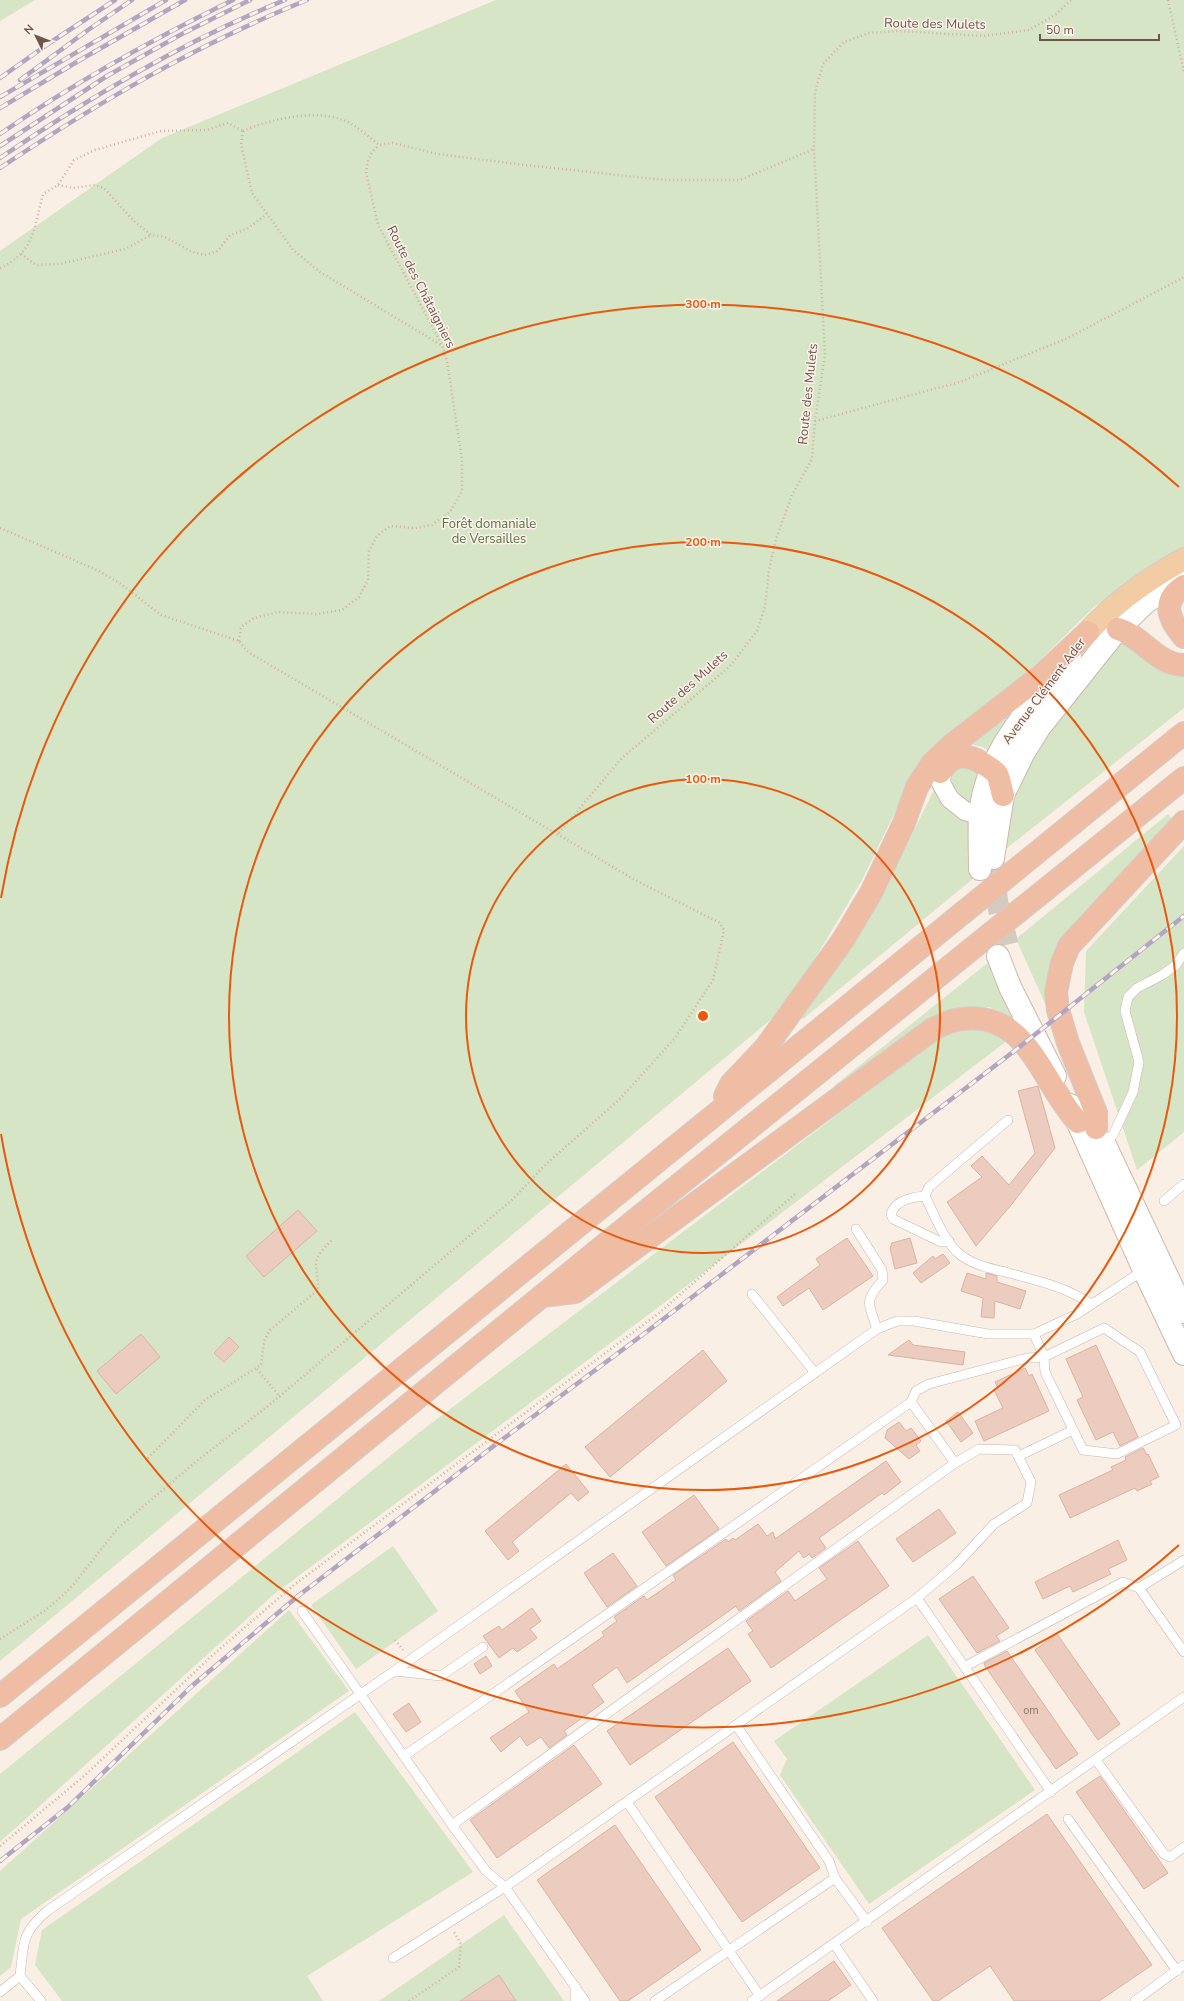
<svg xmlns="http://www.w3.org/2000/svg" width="1184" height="2001" font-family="'Nunito Sans',sans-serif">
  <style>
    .green { fill: #d5e5c5 }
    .building { fill: #ebccbf; stroke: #dcb2a2 }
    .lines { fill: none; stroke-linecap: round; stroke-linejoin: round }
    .secondary-tunnel { stroke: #d6c9be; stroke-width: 22; stroke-dasharray: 22 11; stroke-linecap: butt }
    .service-casing { stroke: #c9b6ac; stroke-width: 10 }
    .minor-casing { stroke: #c9b6ac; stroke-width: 20 }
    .secondary-casing { stroke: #ceb8ad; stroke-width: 24 }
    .primary-casing { stroke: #d4ccca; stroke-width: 24 }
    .trunk-casing { stroke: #d4ccca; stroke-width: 24 }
    .path { stroke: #d0b0a3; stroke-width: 2.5; stroke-dasharray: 1 3; stroke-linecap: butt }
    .service { stroke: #fff; stroke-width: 9 }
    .minor { stroke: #fff; stroke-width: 18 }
    .secondary { stroke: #fff; stroke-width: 22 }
    .primary { stroke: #f1cca4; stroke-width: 22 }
    .trunk { stroke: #eebda3; stroke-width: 22 }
    .rail-casing { stroke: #b1a5c1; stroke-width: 4.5 }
    .rail { stroke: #fdf3ea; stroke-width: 3; stroke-dasharray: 9; stroke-linecap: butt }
    .ring { fill: none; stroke: #e8590c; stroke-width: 2 }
    .labels { text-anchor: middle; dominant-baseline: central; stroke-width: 3; stroke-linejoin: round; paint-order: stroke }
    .number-label { font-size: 11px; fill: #8e746a }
    .street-label { font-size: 13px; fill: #6f564d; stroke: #fdf3ea }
    .park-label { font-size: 13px; fill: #587347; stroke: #fdf3ea }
    .centre { fill: #e8590c; stroke: #fdf3ea; stroke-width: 2 }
    .ring-label { font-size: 12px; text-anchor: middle; font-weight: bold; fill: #e8590c; stroke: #fdf3ea; stroke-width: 3; stroke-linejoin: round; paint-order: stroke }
  </style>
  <rect width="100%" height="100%" fill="#f9efe4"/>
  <!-- green -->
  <g class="green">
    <polygon points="0,0 35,0 0,21"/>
    <polygon points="496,0 1184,0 1184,553 1095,606 1021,679 963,722 915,771 862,880 786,1007 0,1661 0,251 162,138"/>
    <polygon points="1121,633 1184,670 1184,708 1002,852 1007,819 1024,762"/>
    <polygon points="1036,686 993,754 983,747 969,744"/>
    <path d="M 959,763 L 987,771 L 973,806 C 961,797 953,789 950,774 Z"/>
    <polygon points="937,784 971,818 975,877 803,1019 799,1018 871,917"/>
    <polygon points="1168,814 1175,823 1077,928 1048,1010 1016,939"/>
    <polygon points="1184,846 1184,1132 1137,1170 1084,1012 1086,951"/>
    <polygon points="995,957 1022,1031 1005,1014 989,1007 957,1011 837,1089 834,1086"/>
    <polygon points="961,1028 994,1029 1008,1040 656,1309 273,1595 0,1842 0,1774 416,1435 942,1035"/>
    <polygon points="393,1546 438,1611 356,1669 311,1605"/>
    <polygon points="289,1610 349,1691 21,1919 11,1967 0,1976 0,1871"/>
    <polygon points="928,1635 1035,1790 869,1904 780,1775 787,1759 774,1741"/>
    <polygon points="355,1712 473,1872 307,1976 323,2001 62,2001 35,1965 42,1930"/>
    <polygon points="504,1915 564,2001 379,2001"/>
  </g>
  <!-- building -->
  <g class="building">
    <polygon points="1038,1086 1055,1148 1012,1204 976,1246 947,1202 982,1177 971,1166 982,1156 1009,1185 1035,1153 1018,1091"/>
    <polygon points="298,1210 317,1231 264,1277 246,1256"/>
    <polygon points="847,1238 873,1276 823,1310 809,1288 783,1306 777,1297 820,1265 816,1259"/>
    <polygon points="910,1238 917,1263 895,1269 890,1248 892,1243"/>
    <polygon points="943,1254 950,1263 921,1283 913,1273 933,1256 935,1259"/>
    <polygon points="967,1273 986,1279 986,1273 997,1276 997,1282 1026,1291 1020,1309 995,1301 994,1318 981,1317 983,1298 961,1291"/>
    <polygon points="141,1334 160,1357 116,1394 97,1371"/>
    <polygon points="229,1337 239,1347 224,1362 214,1353"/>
    <polygon points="909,1340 913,1345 965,1352 963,1365 888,1355"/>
    <polygon points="1096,1345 1138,1437 1120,1446 1113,1432 1096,1440 1077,1400 1083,1397 1066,1359"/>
    <polygon points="703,1350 727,1381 610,1477 585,1447"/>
    <polygon points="1025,1368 1029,1376 1032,1374 1049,1411 984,1441 975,1421 1003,1408 994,1390 998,1388 995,1382"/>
    <polygon points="958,1412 973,1433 961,1442 946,1421"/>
    <polygon points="899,1422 906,1431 911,1428 921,1441 916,1445 920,1451 909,1459 885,1438 887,1430"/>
    <polygon points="1143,1448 1147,1455 1148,1454 1159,1477 1150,1481 1152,1484 1137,1491 1135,1488 1070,1518 1059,1495 1113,1470 1111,1467 1126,1460 1125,1457"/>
    <polygon points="886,1461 901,1482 884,1495 882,1493 819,1538 826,1548 812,1558 809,1554 804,1558 799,1551 775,1572 781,1581 739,1611 736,1606 627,1683 617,1667 592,1685 604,1702 564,1731 567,1735 549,1748 541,1737 527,1746 520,1736 501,1752 490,1738 529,1712 515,1691 554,1664 557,1669 604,1636 602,1632 617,1621 614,1617 644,1596 647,1600 676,1580 673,1575 726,1539 728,1542 733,1538 735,1540 758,1524 767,1536 773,1532 775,1539"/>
    <polygon points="566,1464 589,1492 578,1501 571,1493 512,1542 519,1551 508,1560 485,1531"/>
    <polygon points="694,1495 719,1529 666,1566 642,1532"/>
    <polygon points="939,1509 956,1533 913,1562 896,1539"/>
    <polygon points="1118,1540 1127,1560 1108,1569 1111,1574 1073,1592 1070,1586 1043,1599 1035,1582"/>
    <polygon points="858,1541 889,1586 771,1668 748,1634 753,1631 746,1621 788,1591 795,1601 827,1579 819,1568"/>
    <polygon points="613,1553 637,1586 607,1607 584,1573"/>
    <polygon points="973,1576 1009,1628 996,1636 1000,1641 977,1653 939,1599"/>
    <polygon points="532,1608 541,1621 530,1629 537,1638 517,1652 513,1648 499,1658 483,1636 499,1626 502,1630"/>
    <polygon points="1057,1634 1120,1724 1098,1740 1035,1650"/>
    <polygon points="728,1648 751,1681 630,1765 607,1731"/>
    <polygon points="1007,1651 1078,1754 1056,1769 985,1666 984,1663"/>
    <polygon points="486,1656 492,1666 480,1674 474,1664"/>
    <polygon points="409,1703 421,1722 406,1732 393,1714"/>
    <polygon points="733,1742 820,1868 742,1922 655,1797"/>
    <polygon points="574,1745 602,1784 497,1858 470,1820"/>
    <polygon points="1100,1776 1168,1873 1144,1889 1076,1792"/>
    <polygon points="1047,1814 1152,1965 1099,2001 1014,2001 990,1966 938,2001 933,2001 882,1928"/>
    <polygon points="615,1825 701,1950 628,2001 620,2001 537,1880"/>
    <polygon points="834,1961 851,1985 828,2001 777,2001"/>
    <polygon points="499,1975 516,2001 460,2001"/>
  </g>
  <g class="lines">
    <!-- secondary-tunnel -->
    <polyline class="secondary-tunnel" points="993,858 997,901 1008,947"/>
    <!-- service casing -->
    <g class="service-casing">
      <g id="service">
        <path d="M 1008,1120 L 929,1187 L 925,1196 C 934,1214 943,1238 957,1252 C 970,1264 988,1268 1005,1272 C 1034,1280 1065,1286 1091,1304"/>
        <polyline points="1103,1142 1113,1135 1133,1092 1139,1062 1125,1011 1128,997 1137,988 1162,975 1176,965 1184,953"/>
        <path d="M 925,1196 C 912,1197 895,1201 891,1214 L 893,1219 L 941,1242 L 949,1241"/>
        <polyline points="1164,1201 1184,1184"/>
        <path d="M 856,1229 L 882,1270 L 883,1280 C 863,1302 869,1303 877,1329"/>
        <polyline points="752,1294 815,1373"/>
        <polygon points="1104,1328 1140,1352 1176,1425 1117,1454 1083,1450 1045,1372 1044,1357"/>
        <polyline points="911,1402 916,1391 929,1384 1027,1358 1044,1357 1034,1334"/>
        <polyline points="1019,1456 1073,1430"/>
        <polyline points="1139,1588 1184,1560"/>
        <polyline points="917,1598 1051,1792"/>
        <polyline points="302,1611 452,1825 486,1871 505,1887 585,2001"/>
        <polyline points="966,1666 1123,1582 1139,1588 1184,1652"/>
        <polyline points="395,1671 441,1676 483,1647"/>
        <polyline points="736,1725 829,1861 835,1878"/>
        <polyline points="404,1756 911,1402 955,1463"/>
        <polyline points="1096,1760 1164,1854 1170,1857 1184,1847"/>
        <polyline points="627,1802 760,1996"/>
        <polyline points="1068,1819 1177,1971"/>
        <polyline points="834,1944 873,2001"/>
        <polyline points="393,1958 505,1887 917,1598 956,1565 994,1524 1027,1503 1031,1482 1015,1450 979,1449 955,1463 452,1825"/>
        <path d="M 20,1976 C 24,1942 21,1934 47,1911 L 410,1660 L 877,1329 L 897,1321 L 914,1321 L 988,1334 L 1034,1334 L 1077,1314 L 1144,1270"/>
        <polyline points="575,1986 575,2001"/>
        <polyline points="0,1992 20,1976 41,2001"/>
        <polyline points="655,2001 835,1878 867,1922"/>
        <polyline points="752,2001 1184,1697"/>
        <polyline points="1135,2001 1184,1965"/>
      </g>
    </g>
    <!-- minor casing -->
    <g class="minor-casing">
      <polyline id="minor" points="942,769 941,783 950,799 965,811 980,816"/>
    </g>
    <!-- secondary casing -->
    <g class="secondary-casing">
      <g id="secondary">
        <polyline points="993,858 1003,795 1023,754 1039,728 1118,629 1146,602 1184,577"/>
        <path d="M 980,869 C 980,851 979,834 980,816 C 985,751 1033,706 1070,656"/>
        <polyline points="998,956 1010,987 1055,1076"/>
        <polyline points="1070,1105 1144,1270 1184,1354"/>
        <polyline points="1104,1143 1184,1312"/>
      </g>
    </g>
    <!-- primary casing -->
    <g class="primary-casing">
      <path id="primary" d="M 1088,632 C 1116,601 1148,579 1184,559"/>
    </g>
    <!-- trunk casing -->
    <g class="trunk-casing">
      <g id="trunk">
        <path d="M 1184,586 C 1161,601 1168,619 1184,637"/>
        <path d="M 1118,629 C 1142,636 1157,665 1184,665"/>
        <path d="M 940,772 C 952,755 964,752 982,763 C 987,766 993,769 997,774 C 1000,780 1001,789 1003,795"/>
        <polyline points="725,1096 731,1084 766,1047 843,940 871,893 904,823 917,787 932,764 952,745 1042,675 1088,632"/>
        <polyline points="1096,1128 1096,1113 1068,1043 1058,1010 1056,992 1062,963 1069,946 1184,822"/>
        <path d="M 542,1296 L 575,1292 L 933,1029 C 940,1026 948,1021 956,1020 C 1027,1005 1041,1083 1078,1122"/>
        <polyline points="0,1696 1184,733"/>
        <polyline points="0,1739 619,1233 1184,778"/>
      </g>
    </g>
    <!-- path -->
    <g class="path">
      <polyline points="1168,0 1184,72"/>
      <path d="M 243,131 C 269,119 313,110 340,119 C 354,123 368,136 379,145 L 393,143 L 437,154 L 525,165 L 664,180 L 740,180 L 814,149"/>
      <polyline points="243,131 241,144 252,193 293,250 320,272 441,345"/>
      <polyline points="58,185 73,188 95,185 104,188 135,222 151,235 165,237 190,251 205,255 218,251 230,235 247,229 267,214"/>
      <polyline points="21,254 36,265 60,264 125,249 151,235"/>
      <path d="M 0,268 C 35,252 34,227 43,194 L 58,185 L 74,160 L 95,150 L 161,131 L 207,130 L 228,123 L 243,131"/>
      <polyline points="815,421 960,382 1068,338 1184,277"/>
      <polyline points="0,528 97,570 121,584 161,615 239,641"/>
      <polyline points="239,641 241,627 254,618 278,612 317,614 342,610 359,597 368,580 369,551 377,536 390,526 415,528 432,525 450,512 462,491 462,460 447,361 442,345 378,225 366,172 368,161 372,152 379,145"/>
      <polyline points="559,833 622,758 730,666 757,631 765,607 769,570 776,539 792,495 812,459 815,421 825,355 814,149 815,92 823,64 844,42 869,33 899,31 984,36 1029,30 1055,15 1071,0"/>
      <polyline points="257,1369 280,1397"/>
      <path d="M 148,1458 L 205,1400 L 261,1365 L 264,1341 L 270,1330 L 318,1290 C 319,1281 316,1273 316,1264 C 316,1256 326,1246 332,1240"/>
      <polyline points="0,1639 46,1610 62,1596 74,1584 118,1528 198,1460 268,1406 513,1199 546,1164 619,1100 675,1038 713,980 724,930 720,923 635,880 248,652 239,641"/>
      <polyline points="395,1640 403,1650"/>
      <polyline points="0,1846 83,1777 215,1653 294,1585 659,1313 795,1194"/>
      <polyline points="409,2001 459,1967 461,1944 454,1932"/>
    </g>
    <!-- service -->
    <use href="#service" class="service"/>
    <!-- minor -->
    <use href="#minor" class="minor"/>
    <!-- secondary -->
    <use href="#secondary" class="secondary"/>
    <!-- primary -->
    <use href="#primary" class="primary"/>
    <!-- trunk -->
    <use href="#trunk" class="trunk"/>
    <!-- rail casing -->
    <g class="rail-casing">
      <g id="rail">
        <polyline points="0,78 51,42 115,0"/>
        <polyline points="20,80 88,30 132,0"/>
        <polyline points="0,97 166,0"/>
        <polyline points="0,108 80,60 185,0"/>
        <path d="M 0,134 C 74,83 153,39 233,0"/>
        <polyline points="0,146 107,76 180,35 250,0"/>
        <path d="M 0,158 C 90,97 184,41 285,0"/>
        <path d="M 0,168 C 99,102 196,45 307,0"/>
        <polyline points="0,1861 68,1807 193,1685 298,1596 495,1445 649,1330 1013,1052 1184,916"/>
      </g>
    </g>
    <!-- rail -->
    <use href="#rail" class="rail"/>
  </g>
  <!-- distance rings -->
  <g class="ring">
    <circle cx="703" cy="1016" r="237"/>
    <circle cx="703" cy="1016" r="474"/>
    <path d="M1179 1545A712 712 0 0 1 1 1134M1 898A712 712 0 0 1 1179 487"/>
  </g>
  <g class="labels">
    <!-- number labels -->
    <g class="number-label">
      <text x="1031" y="1710">om</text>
    </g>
    <!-- street labels -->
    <g class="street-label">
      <text transform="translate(935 24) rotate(1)">Route des Mulets</text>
      <text transform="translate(421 287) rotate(63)">Route des Châtaigniers</text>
      <text transform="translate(808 394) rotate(-84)">Route des Mulets</text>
      <text transform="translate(688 687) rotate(-42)">Route des Mulets</text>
      <text transform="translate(1044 691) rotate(-53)">Avenue Clément Ader</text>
    </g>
    <!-- park labels -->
    <g class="park-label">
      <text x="489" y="524">Forêt domaniale<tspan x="489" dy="15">de Versailles</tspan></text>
    </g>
  </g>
  <circle cx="703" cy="1016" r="6" class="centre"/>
  <g class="ring-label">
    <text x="703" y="308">300 m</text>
    <text x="703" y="546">200 m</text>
    <text x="703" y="783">100 m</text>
  </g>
  <!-- north arrow -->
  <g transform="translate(36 36) rotate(313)" stroke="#fdf3ea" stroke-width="3" paint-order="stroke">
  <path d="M0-3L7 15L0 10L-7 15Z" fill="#6f564d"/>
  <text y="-6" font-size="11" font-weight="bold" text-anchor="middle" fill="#6f564d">N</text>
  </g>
  <!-- scale -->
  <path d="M1040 34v6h119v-6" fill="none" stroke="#6f564d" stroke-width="2"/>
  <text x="1046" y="34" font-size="12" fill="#6f564d" stroke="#fdf3ea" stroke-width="3" paint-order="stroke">50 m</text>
</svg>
